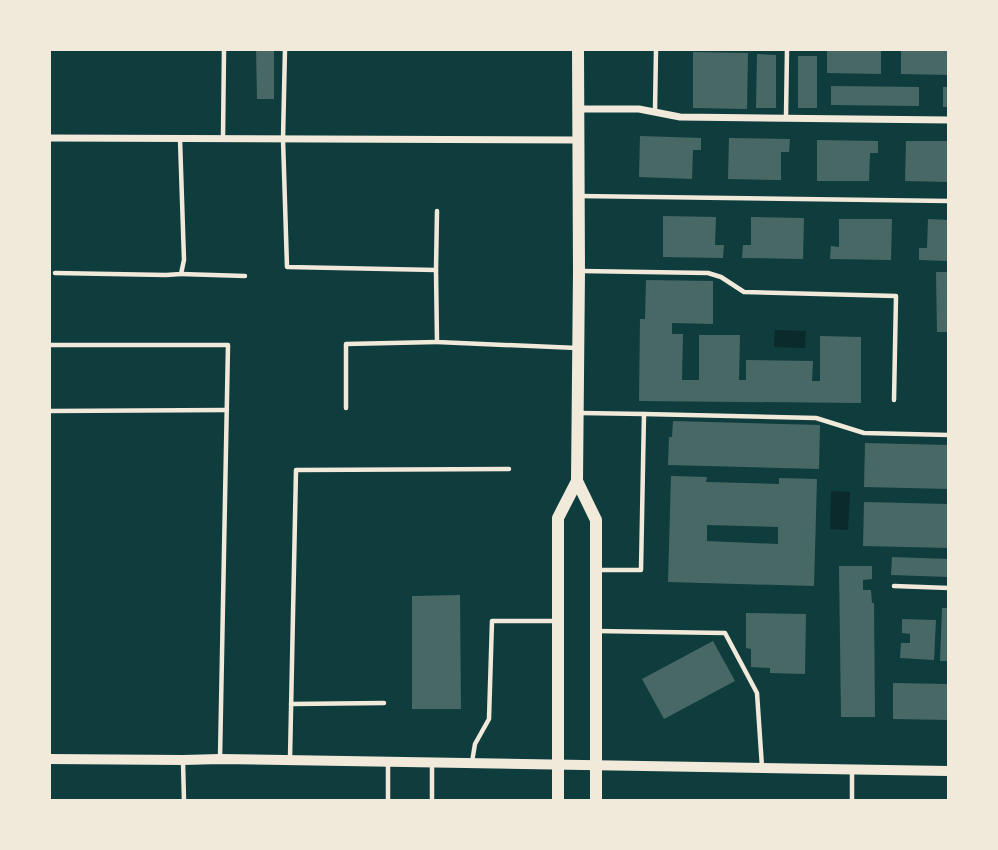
<svg xmlns="http://www.w3.org/2000/svg" width="998" height="850" font-family="'Public Sans',sans-serif">
  <style>
    .water { fill: #0a2a2b }
    .building { fill: #486865; fill-rule: evenodd }
    .lines { fill: none; stroke-linecap: round; stroke-linejoin: round }
    .service { stroke: #f1e9da; stroke-width: 4.5 }
    .minor { stroke: #f1e9da; stroke-width: 7 }
    .tertiary { stroke: #f1e9da; stroke-width: 10 }
    .secondary { stroke: #f1e9da; stroke-width: 12 }
  </style>
  <rect width="100%" height="100%" fill="#0f3d3e"/>
  <!-- water -->
  <g class="water">
    <polygon points="775,330 806,331 805,348 774,347"/>
    <polygon points="831,491 850,492 848,530 830,529"/>
  </g>
  <!-- building -->
  <g class="building">
    <polygon points="256,49 274,49 274,99 257,99"/>
    <polygon points="827,49 881,49 881,74 827,73"/>
    <polygon points="901,49 949,49 949,75 901,74"/>
    <polygon points="693,52 748,53 747,109 693,108"/>
    <polygon points="757,54 776,55 776,108 756,108"/>
    <rect x="798" y="56" width="19" height="52"/>
    <polygon points="831,86 919,87 919,106 831,105"/>
    <rect x="943" y="87" width="6" height="20"/>
    <polygon points="640,136 701,138 701,150 693,150 692,179 639,177"/>
    <polygon points="729,138 790,139 789,152 781,152 781,180 728,179"/>
    <polygon points="817,140 878,141 878,153 870,153 869,181 817,181"/>
    <polygon points="906,141 949,141 949,182 905,181"/>
    <polygon points="663,216 716,217 715,245 724,245 723,258 663,257"/>
    <polygon points="751,217 804,218 803,259 742,258 743,245 751,245"/>
    <polygon points="839,219 892,219 891,260 830,259 831,246 839,247"/>
    <polygon points="928,219 949,220 949,261 919,260 919,248 927,248"/>
    <polygon points="936,272 949,272 949,332 937,332"/>
    <polygon points="646,280 713,281 713,324 672,323 672,334 683,334 682,380 699,380 699,335 740,335 739,380 746,380 746,360 813,361 812,381 820,381 820,336 861,337 861,403 639,401 640,319 645,319"/>
    <polygon points="673,421 820,425 819,469 668,465 669,437 672,437"/>
    <polygon points="865,443 949,445 949,489 864,487"/>
    <path d="M 671,476 L 707,477 L 706,482 L 779,484 L 779,478 L 817,479 L 814,586 L 668,582 ZM 707,525 L 778,527 L 778,544 L 707,541 Z"/>
    <polygon points="864,502 949,504 949,548 863,546"/>
    <polygon points="892,557 949,559 949,577 891,575"/>
    <polygon points="839,566 872,566 872,579 863,580 863,590 871,590 872,603 874,603 875,717 841,717"/>
    <polygon points="460,595 461,709 412,709 412,596"/>
    <polygon points="942,608 949,608 949,661 940,661"/>
    <polygon points="746,613 806,614 805,674 770,673 770,668 751,667 751,649 746,648"/>
    <polygon points="902,619 936,620 934,660 900,658 901,643 910,643 910,634 902,633"/>
    <polygon points="713,641 735,681 664,719 642,679"/>
    <polygon points="893,683 949,684 949,720 893,719"/>
  </g>
  <g class="lines">
    <!-- service -->
    <g class="service">
      <polyline points="285,49 283,139 287,267 436,270 437,342 577,348"/>
      <polyline points="655,111 656,49"/>
      <polyline points="786,117 787,49"/>
      <polyline points="223,138 224,49"/>
      <polyline points="579,196 949,201"/>
      <polyline points="436,270 437,211"/>
      <polyline points="582,271 708,273 721,277 744,292 896,296 894,400"/>
      <polyline points="55,273 166,275 181,274 184,260 180,139"/>
      <polyline points="181,274 245,276"/>
      <polyline points="49,345 228,345 220,758"/>
      <polyline points="346,408 346,344 437,342"/>
      <polyline points="49,411 227,410"/>
      <polyline points="581,413 644,414 641,570 599,570"/>
      <polyline points="644,414 816,418 864,433 949,435"/>
      <polyline points="894,586 949,588"/>
      <polyline points="596,631 725,633 757,693 762,767"/>
      <polyline points="291,704 384,703"/>
      <polyline points="290,759 296,470 509,469"/>
      <polyline points="183,761 184,801"/>
      <polyline points="472,762 475,744 489,719 492,621 555,621"/>
      <polyline points="432,763 432,801"/>
      <polyline points="388,801 388,763"/>
      <polyline points="852,801 852,770"/>
    </g>
    <!-- minor -->
    <g class="minor">
      <polyline points="578,109 639,109 680,117 949,120"/>
      <polyline points="49,138 578,140"/>
    </g>
    <!-- tertiary -->
    <polyline class="tertiary" points="49,759 183,760 220,759 949,771"/>
    <!-- secondary -->
    <g class="secondary">
      <polyline points="578,49 579,271 577,481 596,520 596,801"/>
      <polyline points="558,801 558,518 577,481"/>
    </g>
  </g>
  <!-- border -->
  <rect width="998" height="850" fill="none" stroke="#f1e9da" stroke-width="102"/>
</svg>
